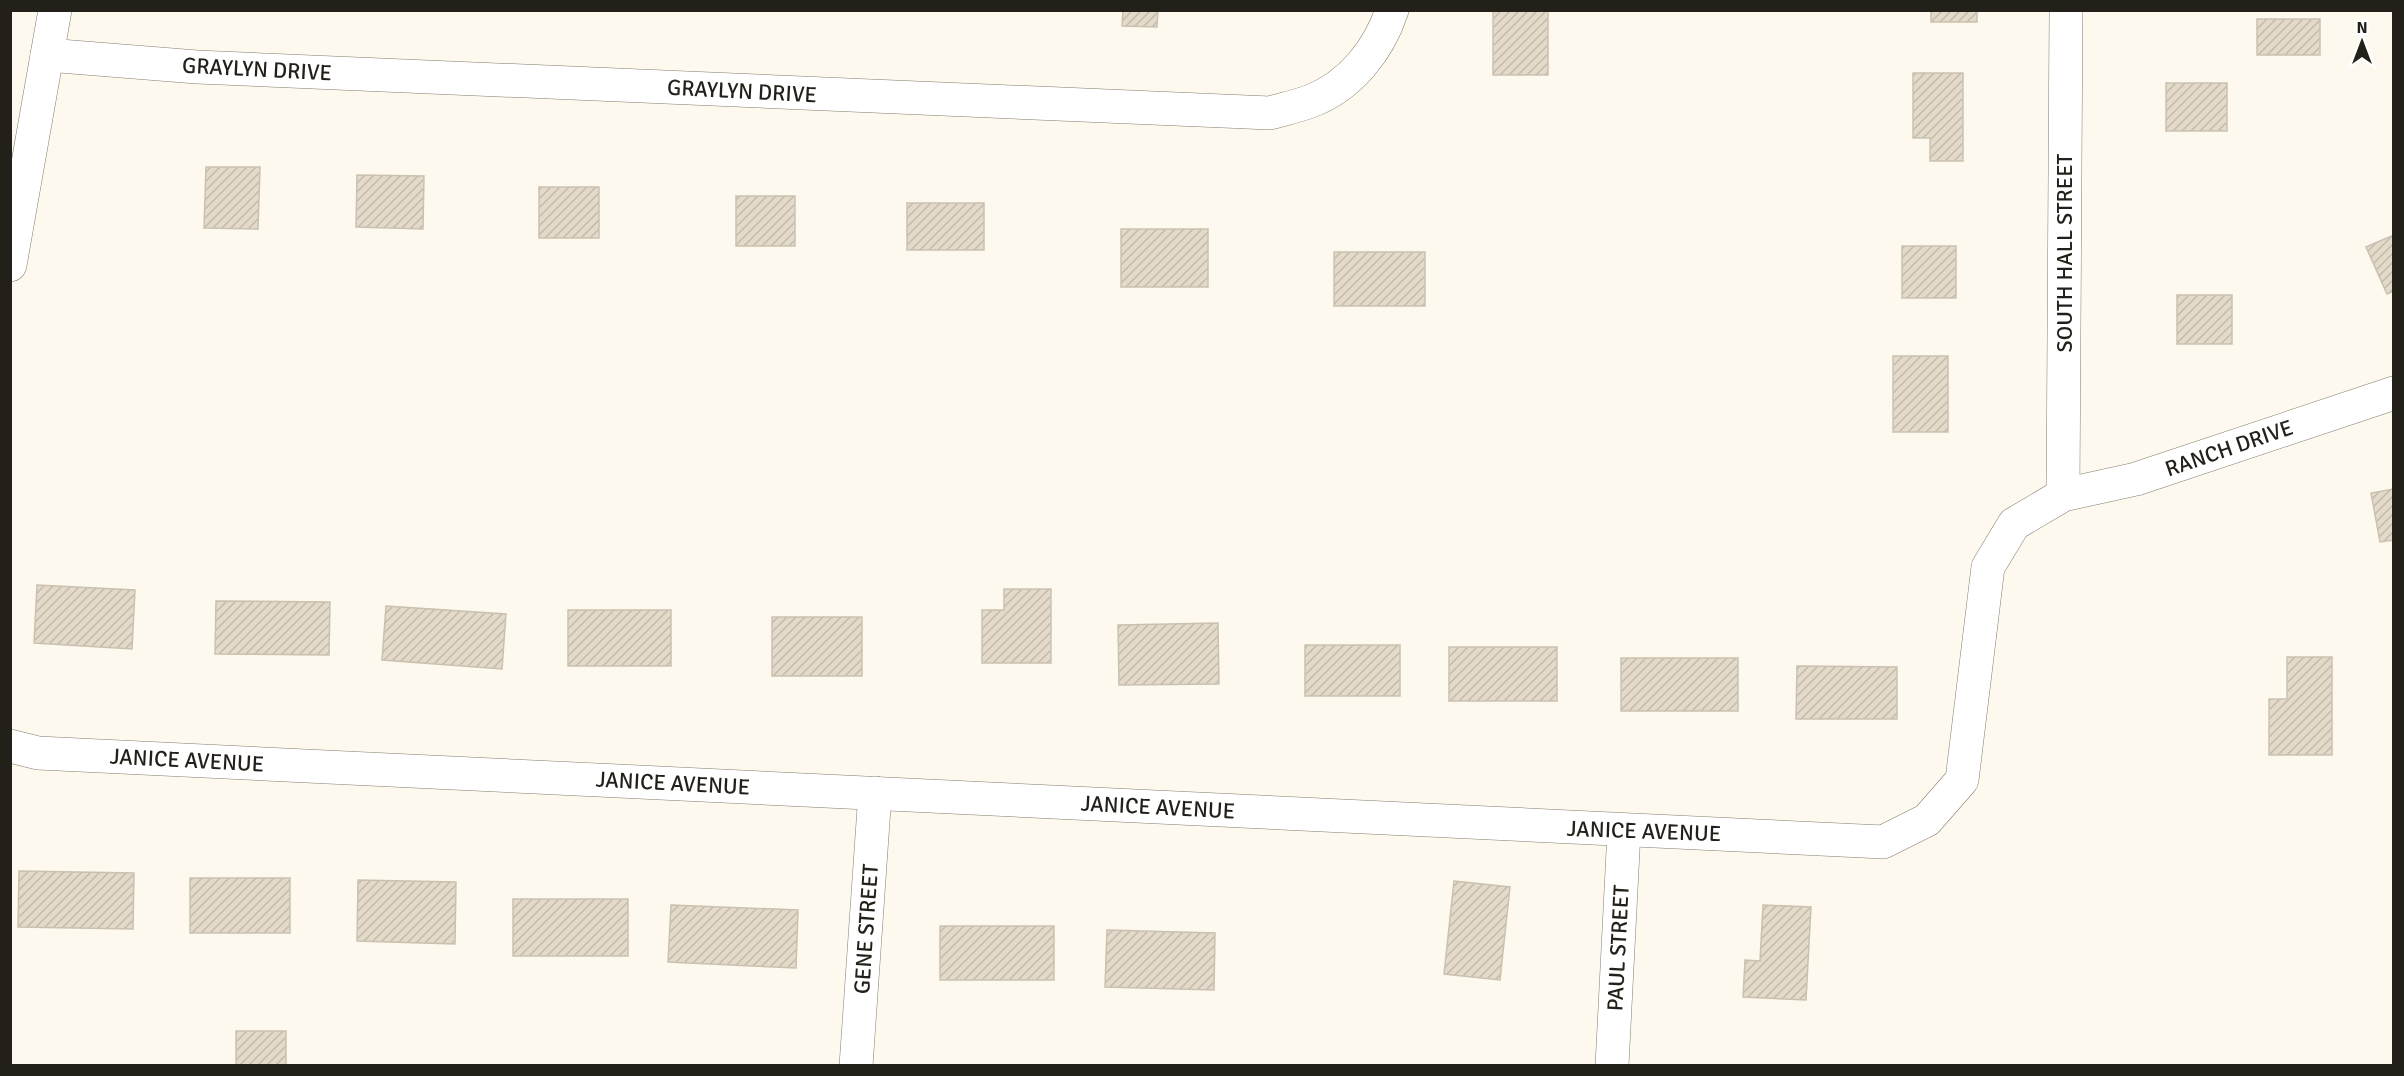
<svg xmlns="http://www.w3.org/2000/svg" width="2404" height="1076" font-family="Signika,sans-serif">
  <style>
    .building { fill: url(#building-hatch); stroke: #cac1b0; stroke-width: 1.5 }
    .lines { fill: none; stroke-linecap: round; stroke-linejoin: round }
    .minor-casing { stroke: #857d6e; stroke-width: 34 }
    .minor { stroke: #fff; stroke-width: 33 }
    .labels { text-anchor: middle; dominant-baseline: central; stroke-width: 6; stroke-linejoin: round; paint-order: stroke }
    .street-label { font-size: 22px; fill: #231f19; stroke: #fff }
  </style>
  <defs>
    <pattern id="building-hatch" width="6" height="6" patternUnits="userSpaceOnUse" patternTransform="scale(1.5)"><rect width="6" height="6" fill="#e3dac9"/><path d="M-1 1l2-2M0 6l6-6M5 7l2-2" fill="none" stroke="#c2bbac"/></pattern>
  </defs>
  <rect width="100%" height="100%" fill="#fef9ee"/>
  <!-- building -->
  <g class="building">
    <polygon points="1123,10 1158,10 1157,27 1122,26"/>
    <rect x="1493" y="10" width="55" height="65"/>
    <rect x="1931" y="10" width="46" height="12"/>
    <rect x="2257" y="19" width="63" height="36"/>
    <polygon points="1913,73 1963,73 1963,161 1930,161 1930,138 1913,138"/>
    <rect x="2166" y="83" width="61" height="48"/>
    <polygon points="206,167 260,167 258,229 204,228"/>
    <polygon points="357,175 424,176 423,229 356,227"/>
    <rect x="539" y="187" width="60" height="51"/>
    <rect x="736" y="196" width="59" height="50"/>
    <rect x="907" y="203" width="77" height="47"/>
    <rect x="1121" y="229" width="87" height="58"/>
    <polygon points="2394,235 2394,291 2387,294 2366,247"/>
    <rect x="1902" y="246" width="54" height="52"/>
    <rect x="1334" y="252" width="91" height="54"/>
    <rect x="2177" y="295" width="55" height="49"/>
    <rect x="1893" y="356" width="55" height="76"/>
    <polygon points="2394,489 2394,540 2380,542 2371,493"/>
    <polygon points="37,585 135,590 132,649 34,643"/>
    <polygon points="1004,589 1051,589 1051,663 982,663 982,610 1004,610"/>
    <polygon points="216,601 330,602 329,655 215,654"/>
    <polygon points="386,606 506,614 502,669 382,660"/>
    <rect x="568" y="610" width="103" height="56"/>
    <rect x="772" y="617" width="90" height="59"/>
    <polygon points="1218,623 1219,684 1119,685 1118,625"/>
    <rect x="1305" y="645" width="95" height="51"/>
    <rect x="1449" y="647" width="108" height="54"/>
    <polygon points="2287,657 2332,657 2332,755 2269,755 2269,699 2287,699"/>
    <rect x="1621" y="658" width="117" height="53"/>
    <polygon points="1797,666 1897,667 1897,719 1796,719"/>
    <polygon points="19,871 134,873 133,929 18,927"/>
    <rect x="190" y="878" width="100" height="55"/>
    <polygon points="358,880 456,882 455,944 357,941"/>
    <polygon points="1454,881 1510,887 1500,980 1444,974"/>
    <rect x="513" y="899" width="115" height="57"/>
    <polygon points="671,905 798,910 796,968 668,962"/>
    <polygon points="1763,905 1811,907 1806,1000 1743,997 1745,960 1760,961"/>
    <rect x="940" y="926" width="114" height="54"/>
    <polygon points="1107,930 1215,933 1214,990 1105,987"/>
    <rect x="236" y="1031" width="50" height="35"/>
  </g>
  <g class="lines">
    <!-- minor casing -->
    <g class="minor-casing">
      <g id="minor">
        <path d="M 47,55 L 197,67 L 1270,113 C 1284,109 1298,106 1311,101 C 1350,86 1379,50 1392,10"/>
        <polyline points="10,265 55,10"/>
        <polyline points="2063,495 2066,10"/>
        <polyline points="10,746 38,753 1883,842 1927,820 1962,780 1988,567 2014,524 2063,495 2136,479 2394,393"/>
        <polyline points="856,1066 875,793"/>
        <polyline points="1612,1066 1624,831"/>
      </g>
    </g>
    <!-- minor -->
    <use href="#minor" class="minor"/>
  </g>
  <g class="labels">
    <!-- street labels -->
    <g class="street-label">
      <text transform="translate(257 69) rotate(3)">GRAYLYN DRIVE</text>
      <text transform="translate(742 91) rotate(3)">GRAYLYN DRIVE</text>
      <text transform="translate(2064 253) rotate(-90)">SOUTH HALL STREET</text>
      <text transform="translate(2229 448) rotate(-19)">RANCH DRIVE</text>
      <text transform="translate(187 760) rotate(3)">JANICE AVENUE</text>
      <text transform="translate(673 783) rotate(3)">JANICE AVENUE</text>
      <text transform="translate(1158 807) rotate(3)">JANICE AVENUE</text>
      <text transform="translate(1644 831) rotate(2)">JANICE AVENUE</text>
      <text transform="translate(866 929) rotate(-86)">GENE STREET</text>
      <text transform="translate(1618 948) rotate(-87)">PAUL STREET</text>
    </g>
  </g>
  <!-- border -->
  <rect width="2404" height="1076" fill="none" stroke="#231f19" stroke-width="24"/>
  <!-- north arrow -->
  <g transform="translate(2362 42)" stroke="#ffffff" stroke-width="4.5" paint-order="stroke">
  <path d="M0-4.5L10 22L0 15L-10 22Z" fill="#231f19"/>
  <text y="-9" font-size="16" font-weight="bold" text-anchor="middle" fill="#231f19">N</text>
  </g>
</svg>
